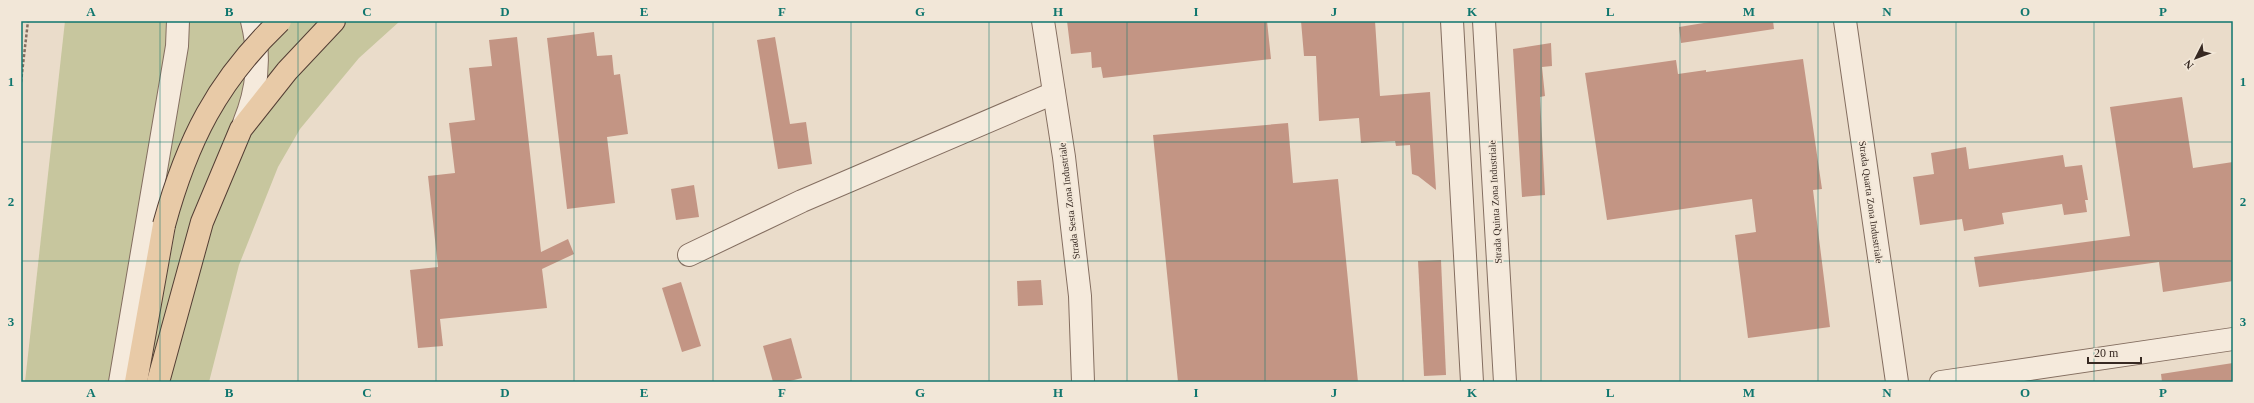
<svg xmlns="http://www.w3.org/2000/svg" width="2254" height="403" font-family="'Times New Roman',serif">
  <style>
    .green { fill: #c7c69e }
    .building { fill: #c39584 }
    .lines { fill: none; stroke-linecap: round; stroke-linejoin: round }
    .minor-casing { stroke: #846e60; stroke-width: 24 }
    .major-casing { stroke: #533e34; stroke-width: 24 }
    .path { stroke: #846e60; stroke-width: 2.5; stroke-dasharray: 3 2; stroke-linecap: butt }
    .minor { stroke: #f5eadc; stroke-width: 22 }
    .major { stroke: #e8caa7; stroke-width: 22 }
    .major-bridge-casing { stroke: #533e34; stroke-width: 24; stroke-linecap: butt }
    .major-bridge { stroke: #e8caa7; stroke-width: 22 }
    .grid { fill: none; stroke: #0f766e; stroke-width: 1; stroke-opacity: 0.55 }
    .labels { text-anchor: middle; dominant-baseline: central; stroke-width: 3.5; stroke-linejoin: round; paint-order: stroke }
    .street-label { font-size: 10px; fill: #372922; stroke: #f2e7d8 }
    .neatline { fill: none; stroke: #0f766e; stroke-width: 1.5 }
    .grid-label { font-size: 13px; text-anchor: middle; font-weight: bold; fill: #0f766e }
  </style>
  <rect width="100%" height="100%" fill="#eadcca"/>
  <!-- green -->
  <g class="green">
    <polygon points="65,21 173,21 116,382 25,382"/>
    <polygon points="184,21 246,21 254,65 147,382 175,231 155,219"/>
    <polygon points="257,21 326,21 261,96"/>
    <polygon points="342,21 400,21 359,58 300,129 278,167 239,265 209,382 168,382 205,244 237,161 253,130"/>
  </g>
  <!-- building -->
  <g class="building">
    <polygon points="1067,21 1267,21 1271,59 1103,78 1101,67 1092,68 1091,52 1071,54"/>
    <polygon points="1301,21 1375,21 1380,96 1430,92 1436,190 1418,176 1412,174 1410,145 1396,146 1395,141 1361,143 1359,118 1319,121 1316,56 1304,56"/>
    <polygon points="1716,21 1773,21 1774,29 1681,43 1679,27"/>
    <polygon points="594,32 597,56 612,55 614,75 620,74 628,134 607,137 615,203 567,209 547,38"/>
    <polygon points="517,37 541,252 568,239 574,254 542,269 547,308 440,319 443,346 418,348 410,270 438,267 428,176 455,173 449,123 475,120 469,68 492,66 489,40"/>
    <polygon points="775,37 790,124 806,122 812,164 778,169 757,40"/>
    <polygon points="1551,43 1552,66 1542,67 1545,96 1540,97 1545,195 1522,197 1513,49"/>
    <polygon points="1803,59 1822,189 1813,190 1830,327 1748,338 1735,235 1756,232 1752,199 1607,220 1585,73 1676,60 1678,74 1706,70 1706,72"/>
    <polygon points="2182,97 2193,168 2233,162 2233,281 2163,292 2159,262 1979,287 1974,257 2130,236 2110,107"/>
    <polygon points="1288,123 1293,183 1338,179 1358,382 1178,382 1153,135"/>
    <polygon points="1966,147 1969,169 2063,155 2065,167 2082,165 2088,200 2085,200 2087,212 2064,215 2062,204 2002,213 2004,224 1964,231 1962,219 1920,225 1913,177 1934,174 1931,153"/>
    <polygon points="694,185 699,217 676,220 671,189"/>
    <polygon points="1441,260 1446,375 1424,376 1418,261"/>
    <polygon points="1041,280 1043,305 1018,306 1017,281"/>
    <polygon points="681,282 701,346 682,352 662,288"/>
    <polygon points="791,338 802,378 786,382 773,382 763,346"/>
    <polygon points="2233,363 2233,382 2162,382 2161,374"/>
  </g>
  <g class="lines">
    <!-- minor casing -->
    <g class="minor-casing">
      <g id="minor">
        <polyline points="1043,21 1064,157 1080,296 1083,382"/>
        <polyline points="1452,21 1472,382"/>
        <polyline points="1484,21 1505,382"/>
        <polyline points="1845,21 1897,382"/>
        <path d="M 244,123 C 258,89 261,57 252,21"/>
        <polyline points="689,255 802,201 1054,93"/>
        <polyline points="120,382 177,46 178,21"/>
        <polyline points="1941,382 2233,339"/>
      </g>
    </g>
    <!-- major casing -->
    <g class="major-casing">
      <g id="major">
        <polyline points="136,382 164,225"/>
        <polyline points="158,382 202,222 241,129 287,71 334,21"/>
      </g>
    </g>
    <!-- path -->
    <polyline class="path" points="21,82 28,21"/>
    <!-- minor -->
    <use href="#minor" class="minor"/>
    <!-- major -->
    <use href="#major" class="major"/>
    <!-- major-bridge casing -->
    <g class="major-bridge-casing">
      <path id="major-bridge" d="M 164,225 C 187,141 217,81 280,21"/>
    </g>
    <!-- major-bridge -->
    <use href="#major-bridge" class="major-bridge"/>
  </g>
  <!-- grid -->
  <path class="grid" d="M 160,21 L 160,382M 298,21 L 298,382M 436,21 L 436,382M 574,21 L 574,382M 713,21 L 713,382M 851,21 L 851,382M 989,21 L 989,382M 1127,21 L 1127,382M 1265,21 L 1265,382M 1403,21 L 1403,382M 1541,21 L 1541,382M 1680,21 L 1680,382M 1818,21 L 1818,382M 1956,21 L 1956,382M 2094,21 L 2094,382M 21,142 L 2233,142M 21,261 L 2233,261"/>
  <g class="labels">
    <!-- street labels -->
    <g class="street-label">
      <text transform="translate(1069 201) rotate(-97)">Strada Sesta Zona Industriale</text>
      <text transform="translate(1495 202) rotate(-93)">Strada Quinta Zona Industriale</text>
      <text transform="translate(1871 202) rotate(82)">Strada Quarta Zona Industriale</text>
    </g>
  </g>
  <!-- border -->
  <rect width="2254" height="403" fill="none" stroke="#f2e7d8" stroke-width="44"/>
  <!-- north arrow -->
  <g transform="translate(2196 58) rotate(228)" stroke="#f2e7d8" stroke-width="3" paint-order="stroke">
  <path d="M0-3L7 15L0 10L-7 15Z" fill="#372922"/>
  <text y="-6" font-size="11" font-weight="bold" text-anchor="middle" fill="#372922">N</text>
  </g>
  <!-- scale -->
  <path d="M2088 357v6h53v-6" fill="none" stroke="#372922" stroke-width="2"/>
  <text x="2094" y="357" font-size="12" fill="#372922" stroke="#f2e7d8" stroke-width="3" paint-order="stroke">20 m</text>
  <rect x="22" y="22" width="2210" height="359" class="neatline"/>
  <g class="grid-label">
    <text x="91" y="16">A</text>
    <text x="229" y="16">B</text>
    <text x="367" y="16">C</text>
    <text x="505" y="16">D</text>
    <text x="644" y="16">E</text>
    <text x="782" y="16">F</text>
    <text x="920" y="16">G</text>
    <text x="1058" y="16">H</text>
    <text x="1196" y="16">I</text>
    <text x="1334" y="16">J</text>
    <text x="1472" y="16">K</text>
    <text x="1610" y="16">L</text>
    <text x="1749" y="16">M</text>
    <text x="1887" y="16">N</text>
    <text x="2025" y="16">O</text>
    <text x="2163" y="16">P</text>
    <text x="11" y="86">1</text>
    <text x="2243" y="86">1</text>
    <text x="11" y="206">2</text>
    <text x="2243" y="206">2</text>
    <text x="11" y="326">3</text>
    <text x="2243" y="326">3</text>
    <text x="91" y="397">A</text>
    <text x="229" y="397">B</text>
    <text x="367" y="397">C</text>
    <text x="505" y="397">D</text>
    <text x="644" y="397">E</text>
    <text x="782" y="397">F</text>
    <text x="920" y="397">G</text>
    <text x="1058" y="397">H</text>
    <text x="1196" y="397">I</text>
    <text x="1334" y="397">J</text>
    <text x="1472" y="397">K</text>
    <text x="1610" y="397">L</text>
    <text x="1749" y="397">M</text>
    <text x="1887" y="397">N</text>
    <text x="2025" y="397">O</text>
    <text x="2163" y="397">P</text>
  </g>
</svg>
